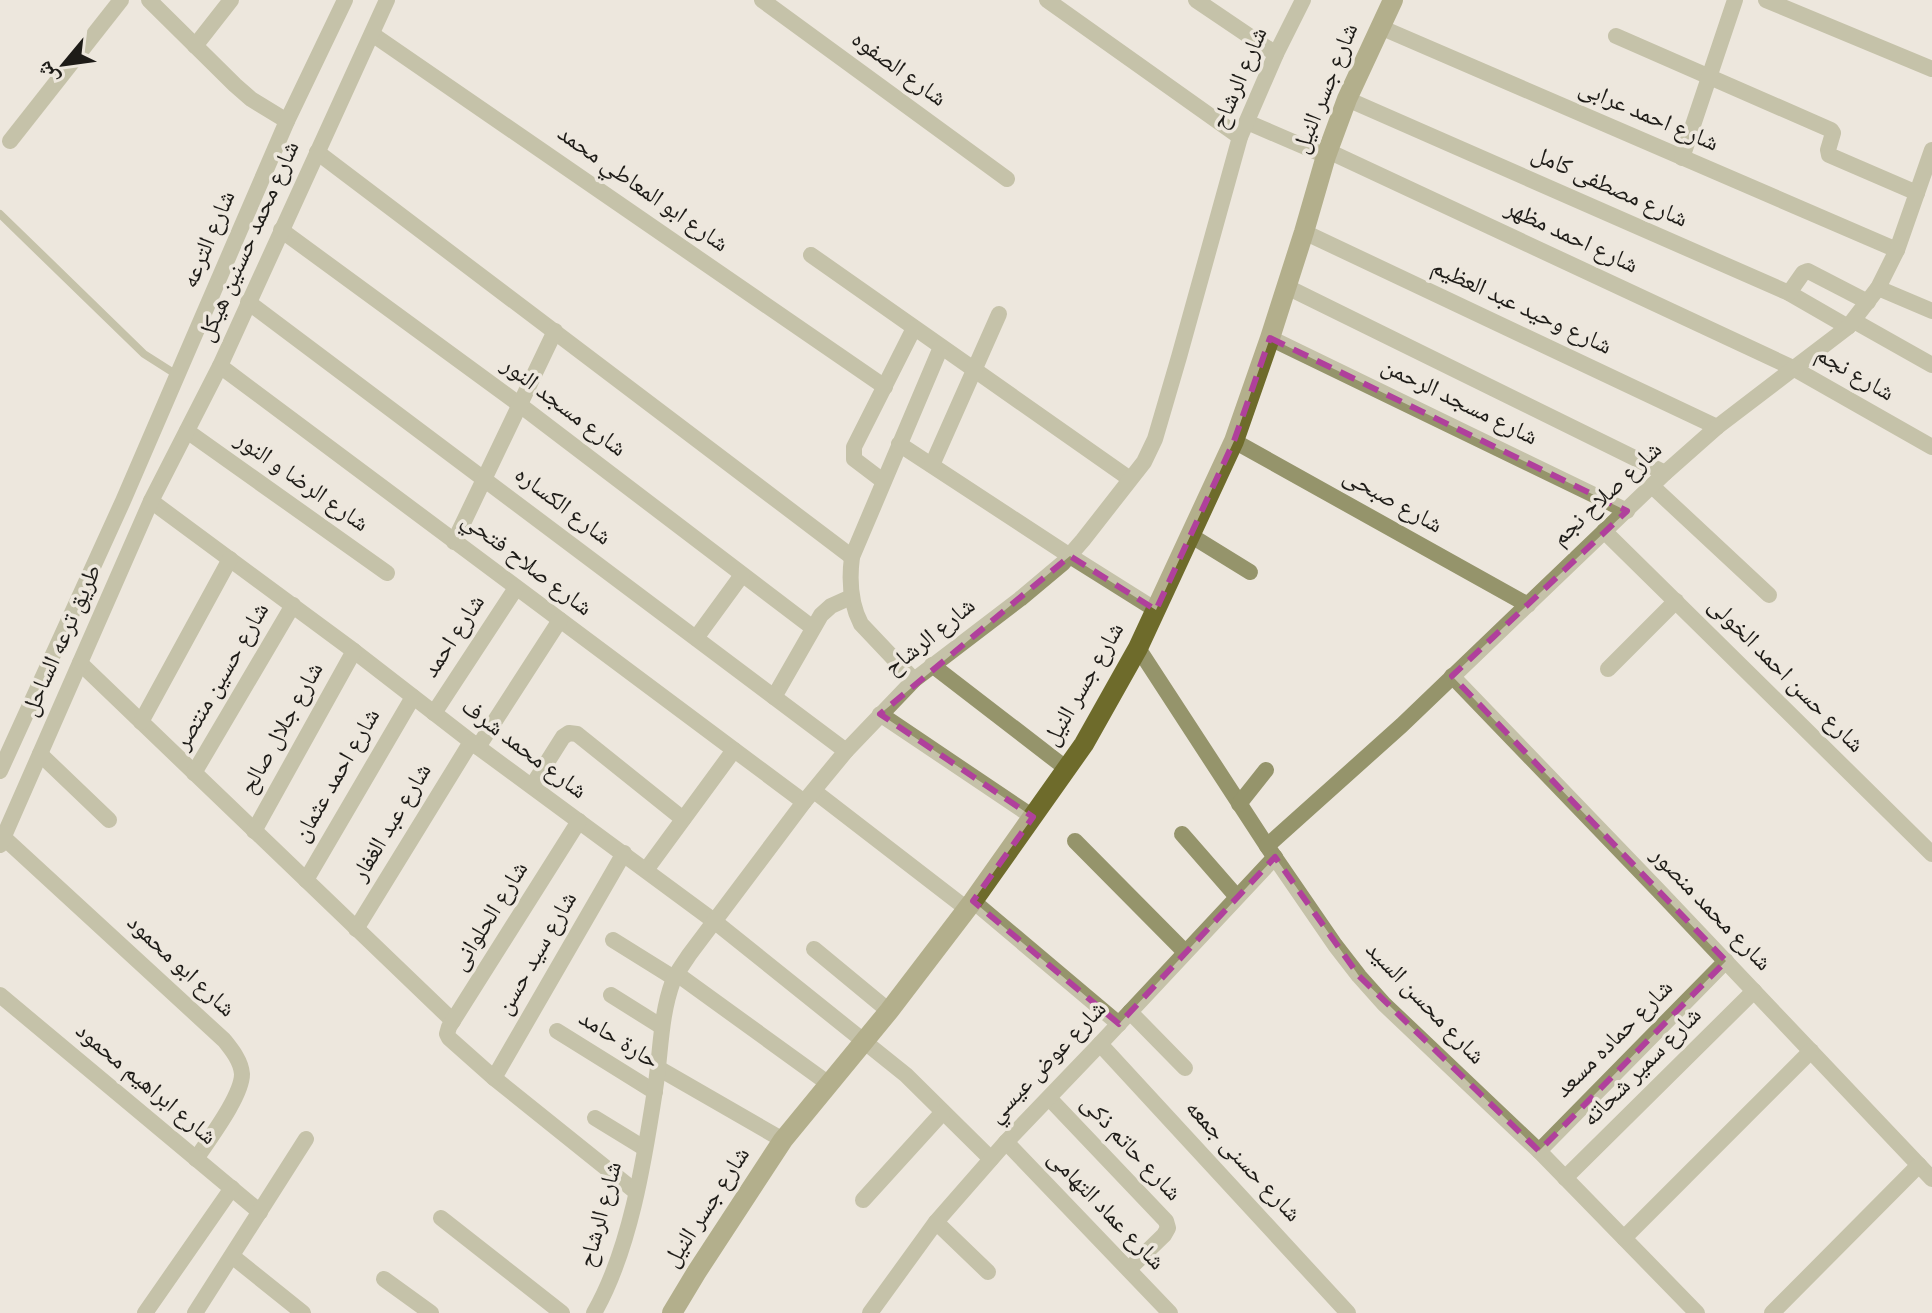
<svg xmlns="http://www.w3.org/2000/svg" width="1932" height="1313" font-family="Georgia,'Noto Naskh Arabic',serif">
  <style>
    .lines { fill: none; stroke-linecap: round; stroke-linejoin: round }
    .lane { stroke: #95946b; stroke-width: 8 }
    .street { stroke: #95946b; stroke-width: 16 }
    .secondary { stroke: #6e6b2b; stroke-width: 20 }
    .marked { fill: none; stroke: #b0409c; stroke-width: 6; stroke-dasharray: 16 10; stroke-linejoin: round }
    .labels { text-anchor: middle; dominant-baseline: central; stroke-width: 7; stroke-linejoin: round; paint-order: stroke }
    .street-label { font-size: 24px; fill: #1e1c18; stroke: #ede7dd }
  </style>
  <rect width="100%" height="100%" fill="#ede7dd"/>
  <g class="lines">
    <!-- lane -->
    <polyline class="lane" points="0,214 144,354 177,375"/>
    <!-- street -->
    <g class="street">
      <polyline points="149,0 235,85 251,99 287,121"/>
      <polyline points="762,0 1007,179"/>
      <polyline points="1047,0 1240,137"/>
      <polyline points="1196,0 1276,54"/>
      <polyline points="1766,0 1932,69"/>
      <polyline points="1380,27 1897,250"/>
      <polyline points="372,34 885,387"/>
      <polyline points="1616,36 1831,130 1833,133 1828,150 1829,155 1917,193"/>
      <polyline points="195,46 231,0"/>
      <polyline points="1347,99 1789,293 1848,327"/>
      <polyline points="1247,122 1326,156"/>
      <polyline points="10,141 121,0"/>
      <polyline points="1328,151 1793,368 1932,447"/>
      <polyline points="317,152 852,557"/>
      <polyline points="1682,158 1735,0"/>
      <polyline points="281,230 520,405 813,628"/>
      <polyline points="1304,232 1717,427"/>
      <polyline points="811,255 1130,479"/>
      <polyline points="1287,287 1665,473"/>
      <polyline points="1878,288 1932,311"/>
      <polyline points="1789,293 1803,273 1808,271 1868,302"/>
      <polyline points="248,302 846,751"/>
      <polyline points="1854,321 1932,365"/>
      <polyline points="1270,338 1627,511"/>
      <polyline points="220,366 804,802"/>
      <polyline points="187,431 387,573"/>
      <polyline points="1234,441 1528,605"/>
      <polyline points="899,444 1070,556 1156,610"/>
      <polyline points="932,465 999,314"/>
      <polyline points="883,481 854,459 854,447 914,328"/>
      <polyline points="1652,486 1769,595"/>
      <polyline points="151,501 354,651 478,747 714,921 906,1075 991,1159"/>
      <polyline points="1604,531 1932,854"/>
      <polyline points="1190,535 1250,572"/>
      <polyline points="454,542 555,331"/>
      <polyline points="696,638 742,575"/>
      <polyline points="1138,648 1267,846 1335,945 1359,976 1384,1004 1539,1151 1697,1313"/>
      <polyline points="80,663 453,1021"/>
      <polyline points="932,665 1067,769"/>
      <polyline points="1608,669 1676,601"/>
      <polyline points="1452,676 1659,891 1932,1179"/>
      <path d="M 914,680 L 861,624 C 850,603 849,580 852,557 L 941,347"/>
      <polyline points="774,697 821,615 831,606 851,597"/>
      <polyline points="434,713 516,588"/>
      <polyline points="880,714 1033,817"/>
      <polyline points="141,722 230,559"/>
      <polyline points="478,747 560,620"/>
      <polyline points="40,754 109,820"/>
      <polyline points="0,771 123,501 287,121 345,0"/>
      <polyline points="194,773 293,605"/>
      <polyline points="532,786 563,737 569,733 577,734 683,819"/>
      <polyline points="814,791 967,909"/>
      <polyline points="1239,804 1266,770"/>
      <polyline points="579,821 449,1027 447,1034 449,1038 494,1078 636,1192"/>
      <polyline points="254,831 354,651"/>
      <polyline points="1182,834 1237,897"/>
      <path d="M 3,837 L 224,1040 C 232,1050 241,1061 242,1074 C 242,1096 209,1139 196,1159"/>
      <polyline points="1075,841 1185,952"/>
      <polyline points="0,845 151,501 220,366 387,0"/>
      <polyline points="1267,846 1402,725 1665,473 1717,427 1848,327 1878,288 1897,250 1932,150"/>
      <polyline points="646,870 734,750"/>
      <polyline points="306,880 413,697"/>
      <polyline points="973,901 1119,1024"/>
      <polyline points="356,929 471,742"/>
      <polyline points="613,940 674,978"/>
      <polyline points="814,949 889,1011"/>
      <polyline points="677,974 829,1084"/>
      <polyline points="0,995 260,1212"/>
      <polyline points="611,995 662,1027"/>
      <polyline points="1130,1012 1185,1068"/>
      <polyline points="557,1031 655,1092"/>
      <polyline points="1100,1044 1348,1313"/>
      <polyline points="658,1068 783,1140"/>
      <polyline points="494,1078 624,853"/>
      <polyline points="1049,1098 1166,1221 1168,1228 1164,1235 1129,1269"/>
      <polyline points="595,1118 644,1148"/>
      <polyline points="1006,1142 1170,1313"/>
      <polyline points="1539,1151 1726,961"/>
      <polyline points="1565,1178 1754,991"/>
      <polyline points="863,1200 943,1112"/>
      <polyline points="441,1218 562,1313"/>
      <polyline points="936,1222 988,1272"/>
      <polyline points="1624,1238 1811,1051"/>
      <polyline points="232,1256 303,1313"/>
      <polyline points="384,1279 431,1313"/>
      <polyline points="145,1313 232,1188"/>
      <polyline points="195,1313 306,1139"/>
      <path d="M 594,1313 C 630,1250 644,1162 655,1090 C 661,1053 660,1016 673,981 C 677,972 684,963 689,955 L 804,802 L 846,751 L 914,680 L 1020,599 L 1063,563 L 1083,540 L 1144,462 L 1155,439 L 1179,357 L 1240,137 L 1276,54 L 1303,0"/>
      <polyline points="870,1313 936,1222 1006,1142 1100,1044 1275,857"/>
      <polyline points="1772,1313 1919,1165"/>
    </g>
    <!-- secondary -->
    <polyline class="secondary" points="672,1313 696,1273 783,1140 889,1011 973,901 1084,744 1138,648 1234,441 1270,338 1304,232 1326,156 1347,99 1393,0"/>
  </g>
  <!-- marked area -->
  <path d="M0 0H1932V1313H0ZM 1270,338 L 1627,511 L 1452,676 L 1726,961 L 1539,1151 L 1359,976 L 1275,857 L 1119,1024 L 973,901 L 1033,817 L 880,714 L 1070,556 L 1156,610 L 1234,441 Z" fill="#ede7dd" fill-opacity=".55" fill-rule="evenodd"/>
  <path class="marked" d="M 1270,338 L 1627,511 L 1452,676 L 1726,961 L 1539,1151 L 1359,976 L 1275,857 L 1119,1024 L 973,901 L 1033,817 L 880,714 L 1070,556 L 1156,610 L 1234,441 Z"/>
  <g class="labels">
    <!-- street labels -->
    <g class="street-label">
      <text transform="translate(898 70) rotate(36)">شارع الصفوه</text>
      <text transform="translate(1241 79) rotate(-67)">شارع الرشاح</text>
      <text transform="translate(1327 89) rotate(-68)">شارع جسر النيل</text>
      <text transform="translate(1648 117) rotate(23)">شارع احمد عرابى</text>
      <text transform="translate(1609 188) rotate(24)">شارع مصطفى كامل</text>
      <text transform="translate(642 190) rotate(35)">شارع ابو المعاطي محمد</text>
      <text transform="translate(1571 238) rotate(25)">شارع احمد مظهر</text>
      <text transform="translate(210 240) rotate(-67)">شارع الترعه</text>
      <text transform="translate(250 242) rotate(-66)">شارع محمد حسنين هيكل</text>
      <text transform="translate(1521 308) rotate(25)">شارع وحيد عبد العظيم</text>
      <text transform="translate(1854 375) rotate(30)">شارع نجم</text>
      <text transform="translate(1459 403) rotate(26)">شارع مسجد الرحمن</text>
      <text transform="translate(563 408) rotate(37)">شارع مسجد النور</text>
      <text transform="translate(301 483) rotate(35)">شارع الرضا و النور</text>
      <text transform="translate(1608 495) rotate(-43)">شارع صلاح نجم</text>
      <text transform="translate(1392 502) rotate(29)">شارع صبحى</text>
      <text transform="translate(562 507) rotate(37)">شارع الكساره</text>
      <text transform="translate(526 565) rotate(37)">شارع صلاح فتحي</text>
      <text transform="translate(455 637) rotate(-57)">شارع احمد</text>
      <text transform="translate(931 638) rotate(-39)">شارع الرشاح</text>
      <text transform="translate(63 641) rotate(-66)">طريق ترعه الساحل</text>
      <text transform="translate(1785 676) rotate(45)">شارع حسن احمد الخولى</text>
      <text transform="translate(223 677) rotate(-60)">شارع حسين منتصر</text>
      <text transform="translate(1085 685) rotate(-60)">شارع جسر النيل</text>
      <text transform="translate(283 729) rotate(-61)">شارع جلال صالح</text>
      <text transform="translate(523 750) rotate(37)">شارع محمد شرف</text>
      <text transform="translate(338 776) rotate(-60)">شارع احمد عثمان</text>
      <text transform="translate(393 823) rotate(-59)">شارع عبد الغفار</text>
      <text transform="translate(1710 910) rotate(46)">شارع محمد منصور</text>
      <text transform="translate(491 917) rotate(-58)">شارع الحلوانى</text>
      <text transform="translate(538 954) rotate(-60)">شارع سيد حسن</text>
      <text transform="translate(180 967) rotate(43)">شارع ابو محمود</text>
      <text transform="translate(1424 1004) rotate(46)">شارع محسن السيد</text>
      <text transform="translate(1615 1040) rotate(-45)">شارع حماده مسعد</text>
      <text transform="translate(618 1041) rotate(32)">حارة حامد</text>
      <text transform="translate(1048 1063) rotate(-46)">شارع عوض عيسي</text>
      <text transform="translate(1643 1068) rotate(-45)">شارع سمير شحاته</text>
      <text transform="translate(145 1085) rotate(40)">شارع ابراهيم محمود</text>
      <text transform="translate(1130 1149) rotate(47)">شارع حاتم ذكى</text>
      <text transform="translate(1242 1162) rotate(47)">شارع حسنى جمعه</text>
      <text transform="translate(708 1208) rotate(-57)">شارع جسر النيل</text>
      <text transform="translate(1105 1211) rotate(46)">شارع عماد التهامى</text>
      <text transform="translate(602 1215) rotate(-75)">شارع الرشاح</text>
    </g>
  </g>
  <!-- north arrow -->
  <g transform="translate(64 64) rotate(241)" stroke="#ede7dd" stroke-width="6" paint-order="stroke">
  <path d="M0-6L14 30L0 20L-14 30Z" fill="#1e1c18"/>
  <text y="-12" font-size="22" font-weight="bold" text-anchor="middle" fill="#1e1c18">ش</text>
  </g>
</svg>
